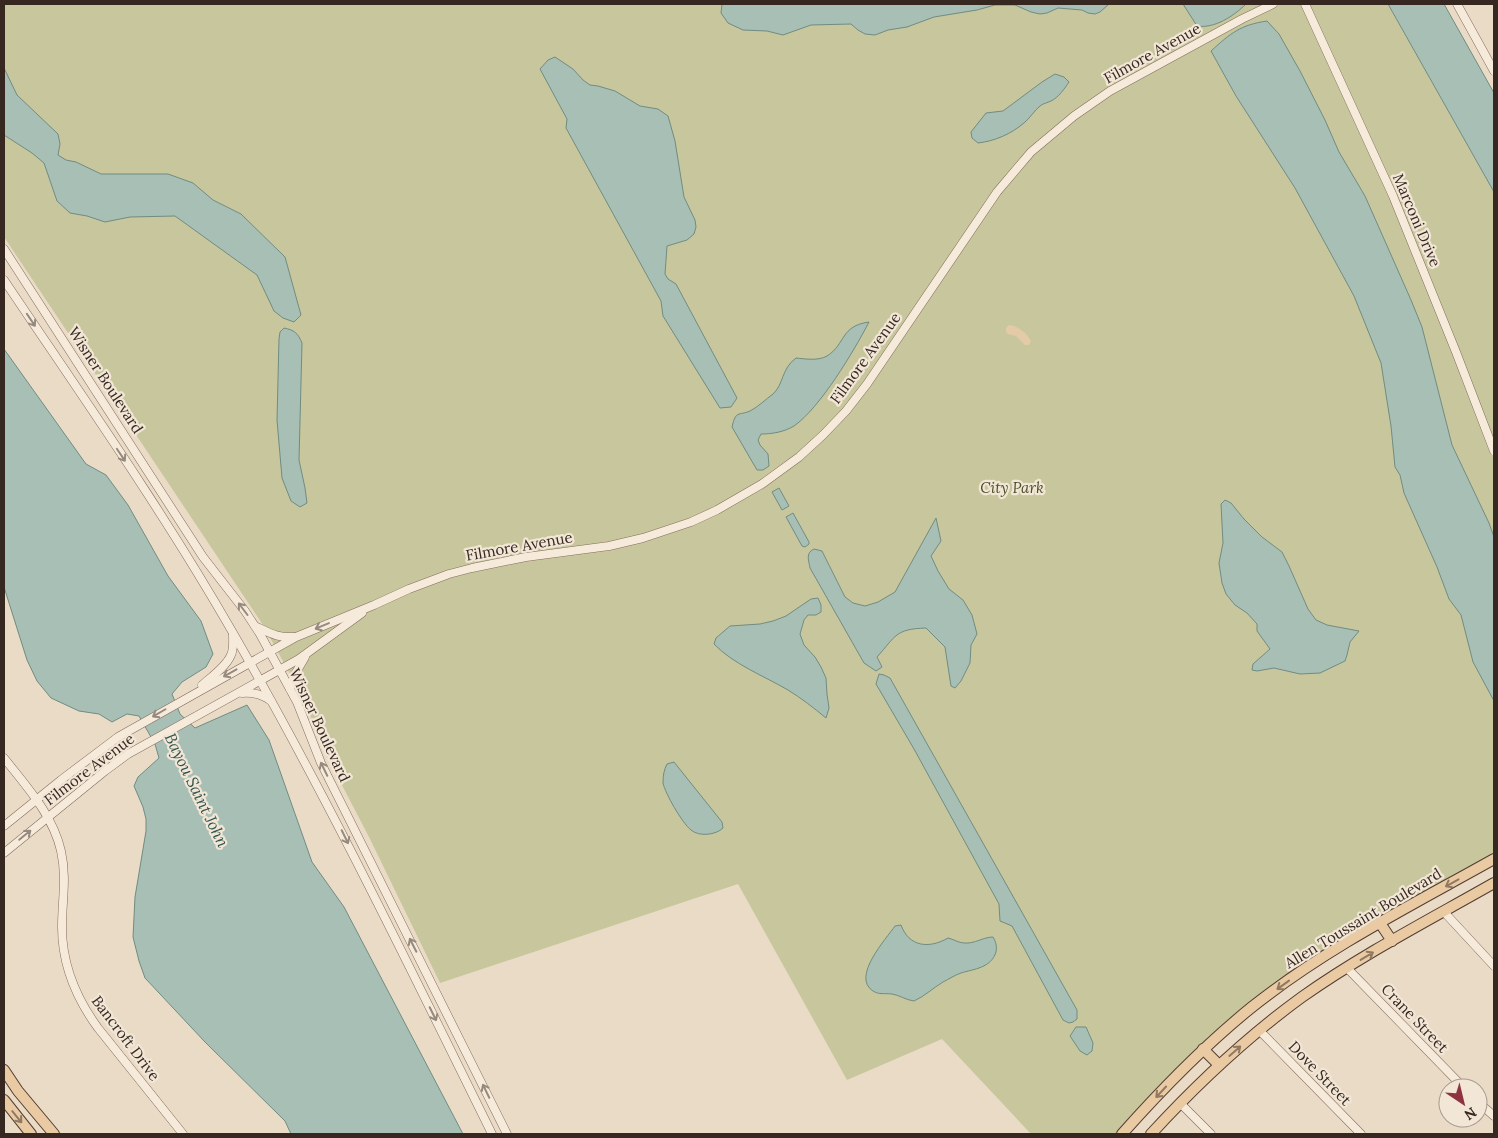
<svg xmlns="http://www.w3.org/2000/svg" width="1498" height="1138" font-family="Lora,serif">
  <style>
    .green { fill: #c8c69c }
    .sand { fill: #e3cba7 }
    .water { fill: #a8bfb5; stroke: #708c81 }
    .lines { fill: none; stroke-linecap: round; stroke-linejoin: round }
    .minor-casing { stroke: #846d5e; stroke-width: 9 }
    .major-casing { stroke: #533d32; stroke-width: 12 }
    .minor { stroke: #f6eada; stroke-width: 8 }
    .major { stroke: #e9caa3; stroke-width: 10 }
    .oneway { stroke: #96897e }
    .oneway2 { stroke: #907962 }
    .labels { text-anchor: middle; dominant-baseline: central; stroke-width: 4.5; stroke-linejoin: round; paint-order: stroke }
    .street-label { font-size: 15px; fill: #362821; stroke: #f2e6d6 }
    .park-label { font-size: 15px; font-style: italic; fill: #4c5129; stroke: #f2e6d6 }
    .water-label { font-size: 16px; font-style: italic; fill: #31544d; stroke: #f2e6d6 }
  </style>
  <rect width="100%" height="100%" fill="#eadbc7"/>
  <!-- green -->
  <polygon class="green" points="4,4 1388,4 1494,192 1494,859 1382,921 1252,1007 1122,1134 1031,1134 942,1039 847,1080 738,884 440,983 370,839 331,764 301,694 263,625 4,237"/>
  <!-- sand -->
  <path class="sand" d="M 1009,325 C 1018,326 1027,333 1031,341 L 1029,345 L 1025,345 L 1016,336 L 1008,334 L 1006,332 L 1006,328 Z"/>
  <!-- water -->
  <g class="water">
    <polygon points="722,4 1109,4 1100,12 1095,14 1088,13 1082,10 1058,8 1047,13 1040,14 1031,12 1015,5 995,5 977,10 934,17 907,27 888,30 875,35 865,34 858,30 851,24 811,25 783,35 767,31 743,30 728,23 721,13"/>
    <path d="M 1183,4 L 1246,4 C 1234,16 1214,29 1197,26 Z"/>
    <polygon points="1388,4 1444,4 1494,93 1494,192"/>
    <path d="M 1267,21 L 1279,34 L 1300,71 L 1325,120 L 1339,152 L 1365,196 L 1411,300 L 1422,327 L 1452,445 L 1489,523 L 1494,537 L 1494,701 L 1473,662 L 1461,615 L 1449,599 L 1437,567 L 1404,493 L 1400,475 L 1395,467 L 1391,426 L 1381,363 L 1354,296 L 1295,188 L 1236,96 L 1211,51 C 1231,33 1240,25 1267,21 Z"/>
    <polygon points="555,57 573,69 583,80 590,85 598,86 615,91 640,106 658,109 668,116 675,141 684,197 695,220 696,227 694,234 687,240 667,246 665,274 668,279 676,284 737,398 731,407 720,408 663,316 661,301 566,128 567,119 540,69 548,60"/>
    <polygon points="4,68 17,95 58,134 60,144 58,155 66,160 76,162 101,174 168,174 193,183 213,200 241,214 285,257 301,315 294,322 283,318 274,311 257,275 175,216 130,217 105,222 87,216 70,213 57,201 44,163 32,153 4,135"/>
    <path d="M 1055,74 L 1064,77 L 1069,82 C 1065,88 1058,98 1051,101 C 1047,103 1044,103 1040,106 C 1034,111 1030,118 1024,123 C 1011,134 995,141 978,143 L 972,138 L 971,132 L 986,113 L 1003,111 L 1042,82 Z"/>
    <path d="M 869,322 C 854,351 820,408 794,426 C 784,432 772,434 761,434 L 758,440 L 760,445 L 768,454 L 769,466 L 763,470 L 757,470 L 732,427 C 736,410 738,416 750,411 C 758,407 766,399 773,394 C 784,384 781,369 796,358 C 806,359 818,361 827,356 C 846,344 840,326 869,322 Z"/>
    <path d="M 284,328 C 294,330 298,333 302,343 L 299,460 L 305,488 L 307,503 L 300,507 L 291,501 L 282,478 L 277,420 L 279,339 L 280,332 Z"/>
    <polygon points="4,349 86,464 106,475 128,505 168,576 201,621 213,654 206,667 182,682 172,694 180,714 195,728 247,705 269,740 312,862 344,907 463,1134 291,1134 285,1121 205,1042 145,978 139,961 133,937 135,897 146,831 146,819 143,807 134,786 138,777 159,758 155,744 139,716 127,714 112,722 99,714 79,711 51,698 37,681 27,660 4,587"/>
    <polygon points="779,488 789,506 782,510 772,492"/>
    <polygon points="1225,500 1231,503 1244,519 1262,537 1282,552 1289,566 1308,609 1316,620 1327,625 1359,631 1350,642 1347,655 1345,661 1320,673 1300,674 1274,668 1257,671 1252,670 1253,664 1270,649 1257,631 1257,624 1247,613 1235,605 1226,594 1222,583 1219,563 1223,543 1221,504"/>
    <polygon points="793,513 809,542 809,544 805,547 802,546 786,517"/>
    <path d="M 936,518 L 941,541 L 931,556 L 938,571 L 949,589 L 963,600 L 972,615 L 977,634 L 971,645 L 970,663 L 961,681 L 955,688 L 951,686 L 945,647 L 926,628 C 895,629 896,636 877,657 L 882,667 L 876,671 L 864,663 L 810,568 C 809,561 805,553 814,549 L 822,551 L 845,597 L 853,603 L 865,606 L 878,602 L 895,592 Z"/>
    <path d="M 818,598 L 821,605 L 821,612 L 816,615 L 808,615 L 804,620 L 800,634 L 804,645 L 815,657 L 821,667 L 826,678 L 827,694 L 829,708 L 826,718 C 814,708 801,698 788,690 C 764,676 733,664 714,644 L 716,638 L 730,626 L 760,624 L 773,621 L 786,616 L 811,599 Z"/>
    <polygon points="879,674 884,675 890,678 1077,1010 1077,1019 1073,1022 1069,1023 1063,1020 1012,926 1000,921 999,904 914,749 876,684"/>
    <path d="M 674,762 L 722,822 L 723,828 C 716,835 699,837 691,830 C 682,823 665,793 663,783 C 663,775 664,770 667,764 Z"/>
    <path d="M 901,925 C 909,947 929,949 948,938 C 953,939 959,943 964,943 C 975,944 983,937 993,937 C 996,942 997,946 996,952 C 991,968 974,969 961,973 C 955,975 949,979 943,982 C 933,988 925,996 914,1001 C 906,1000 899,995 892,994 C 885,993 879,995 873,991 C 851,977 886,939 895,926 Z"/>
    <polygon points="1076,1027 1086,1027 1093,1043 1092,1051 1087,1055 1080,1051 1070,1036"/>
  </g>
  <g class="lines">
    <!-- minor casing -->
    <g class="minor-casing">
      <g id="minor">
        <polyline points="1305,4 1393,196 1456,352 1494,451"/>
        <polyline points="1457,4 1494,71"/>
        <polyline points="4,249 203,557 245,611 260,634 297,702 321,763 507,1134"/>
        <path d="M 4,280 C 82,396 163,511 233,633 C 327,796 409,966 492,1134"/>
        <path d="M 255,626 C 270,633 277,638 294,637"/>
        <path d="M 202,685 C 211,677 226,667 231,655 C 234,649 233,641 233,634"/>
        <polyline points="290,689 294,676 305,657"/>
        <path d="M 242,693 C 253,692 262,694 271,701"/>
        <path d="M 4,758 C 26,786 53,815 61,851 C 67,878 62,900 62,927 C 62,965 76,998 98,1028 L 183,1134"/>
        <polyline points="4,826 61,780 118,737 296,637 374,605 409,589 449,574 472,568 526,557 609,546 643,538 691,522 717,510 762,484 799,457 823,435 846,411 867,384 997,192 1031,152 1074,116 1110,91 1242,19 1273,4"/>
        <polyline points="4,853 105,771 128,754 299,659 362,613"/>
        <polyline points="1444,912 1494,966"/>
        <polyline points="1347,968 1464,1088"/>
        <polyline points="1259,1030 1361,1134"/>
        <polyline points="1478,1102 1494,1116"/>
        <polyline points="1180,1103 1211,1134"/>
      </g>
    </g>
    <!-- major casing -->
    <g class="major-casing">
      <g id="major">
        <polyline points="1380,923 1392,941"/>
        <polyline points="1203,1049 1219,1065"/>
        <polyline points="4,1070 18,1091 54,1134"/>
        <polyline points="4,1100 31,1134"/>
        <path d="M 1122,1134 C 1162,1089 1205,1045 1252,1007 C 1326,948 1412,905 1494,859"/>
        <path d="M 1151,1134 C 1197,1084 1247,1037 1302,997 C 1363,954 1429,920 1494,883"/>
      </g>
    </g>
    <!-- minor -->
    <use href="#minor" class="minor"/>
    <!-- major -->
    <use href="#major" class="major"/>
  </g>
  <!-- one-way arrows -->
  <defs><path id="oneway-shaft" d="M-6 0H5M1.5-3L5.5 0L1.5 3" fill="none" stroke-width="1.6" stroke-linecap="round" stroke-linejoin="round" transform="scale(1.25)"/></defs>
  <g class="oneway">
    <use href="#oneway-shaft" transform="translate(31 320) rotate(56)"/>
    <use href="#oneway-shaft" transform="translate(121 455) rotate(56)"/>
    <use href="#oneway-shaft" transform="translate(243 609) rotate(-127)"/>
    <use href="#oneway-shaft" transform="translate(322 626) rotate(157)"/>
    <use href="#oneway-shaft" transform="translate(230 673) rotate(151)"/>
    <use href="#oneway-shaft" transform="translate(159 713) rotate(150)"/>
    <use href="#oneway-shaft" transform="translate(324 769) rotate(-116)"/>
    <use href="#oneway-shaft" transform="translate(25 835) rotate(-39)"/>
    <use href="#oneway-shaft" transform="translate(345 837) rotate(64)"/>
    <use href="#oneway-shaft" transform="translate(413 945) rotate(-117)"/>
    <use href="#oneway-shaft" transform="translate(433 1014) rotate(64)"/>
    <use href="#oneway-shaft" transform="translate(486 1091) rotate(-116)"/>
  </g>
  <g class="oneway2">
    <use href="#oneway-shaft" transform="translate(1452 883) rotate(151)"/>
    <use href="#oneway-shaft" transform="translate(1367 956) rotate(-31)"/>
    <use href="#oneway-shaft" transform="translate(1283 985) rotate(144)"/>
    <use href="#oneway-shaft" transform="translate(1235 1051) rotate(-41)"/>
    <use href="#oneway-shaft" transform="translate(1161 1092) rotate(133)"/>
    <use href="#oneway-shaft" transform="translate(17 1117) rotate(51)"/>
  </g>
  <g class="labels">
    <!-- street labels -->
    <g class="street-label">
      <text transform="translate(1152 53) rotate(-29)">Filmore Avenue</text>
      <text transform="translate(1417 220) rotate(67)">Marconi Drive</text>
      <text transform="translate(865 358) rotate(-54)">Filmore Avenue</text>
      <text transform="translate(106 380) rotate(57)">Wisner Boulevard</text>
      <text transform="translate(519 546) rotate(-10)">Filmore Avenue</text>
      <text transform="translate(320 725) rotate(65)">Wisner Boulevard</text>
      <text transform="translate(89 769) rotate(-37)">Filmore Avenue</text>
      <text transform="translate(1363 918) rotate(-31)">Allen Toussaint Boulevard</text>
      <text transform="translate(1415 1018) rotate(46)">Crane Street</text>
      <text transform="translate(126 1038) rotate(53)">Bancroft Drive</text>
      <text transform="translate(1320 1073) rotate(46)">Dove Street</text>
    </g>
    <!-- park labels -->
    <g class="park-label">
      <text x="1012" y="487">City Park</text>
    </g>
    <!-- water labels -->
    <g class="water-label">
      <text transform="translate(197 790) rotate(64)">Bayou Saint John</text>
    </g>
  </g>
  <!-- border -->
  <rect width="1498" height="1138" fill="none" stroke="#362821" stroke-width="10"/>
  <!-- north arrow -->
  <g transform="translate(1463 1103) rotate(145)"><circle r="24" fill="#f2e6d6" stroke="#a79a8e"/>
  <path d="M0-4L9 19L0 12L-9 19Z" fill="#8e3441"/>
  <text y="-8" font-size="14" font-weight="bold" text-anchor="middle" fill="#362821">N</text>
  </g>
</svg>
